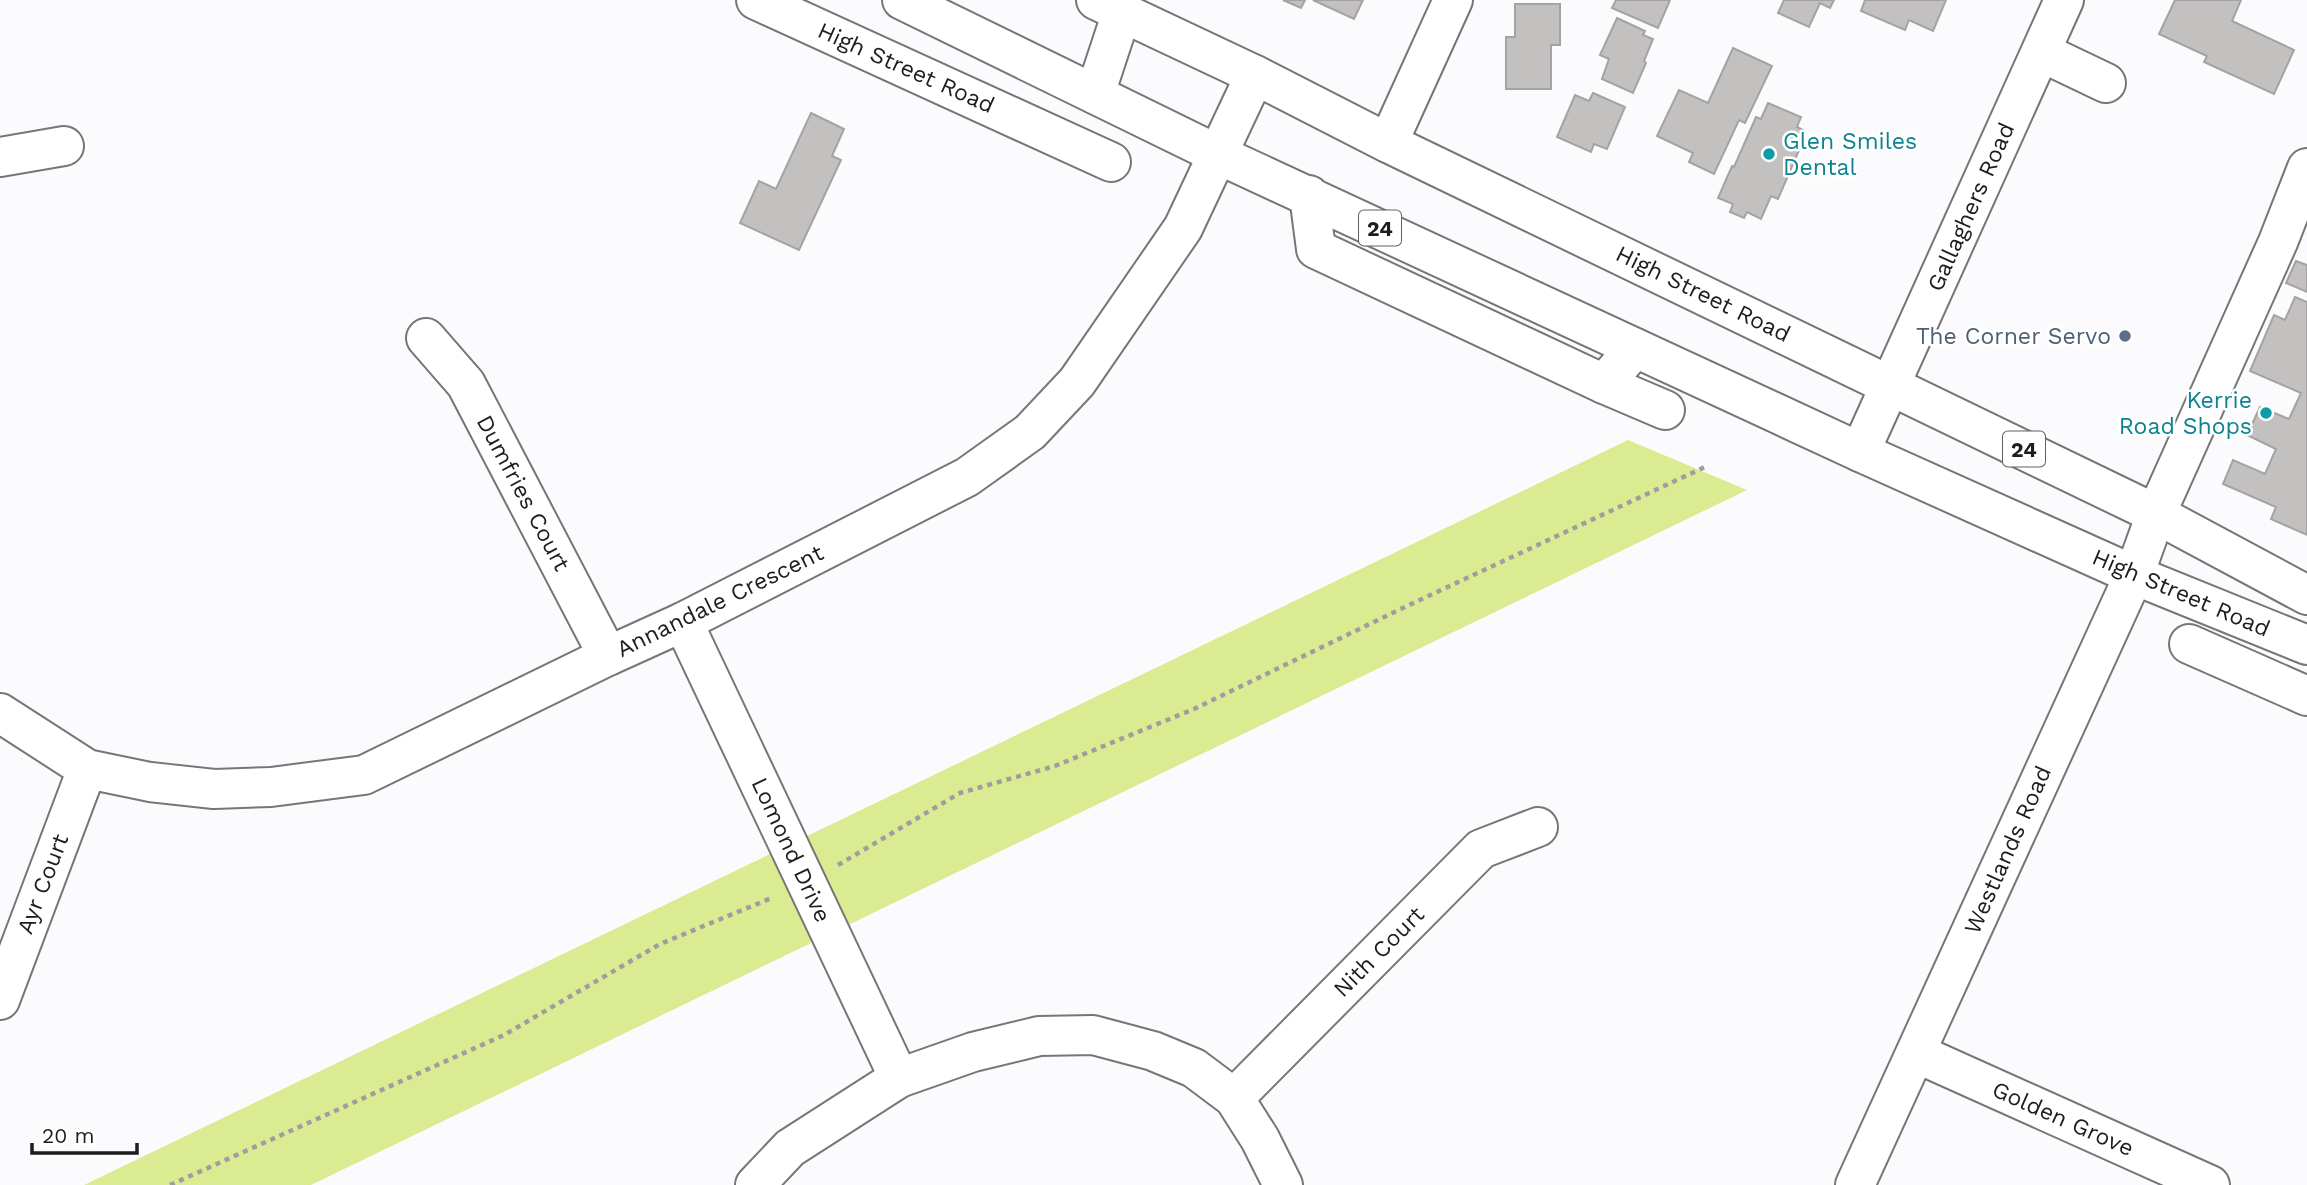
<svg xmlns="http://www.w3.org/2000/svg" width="2307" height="1185" font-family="'Work Sans',sans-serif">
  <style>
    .green { fill: #daeb91 }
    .building { fill: #c3c1c0; stroke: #a4a2a2; stroke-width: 2 }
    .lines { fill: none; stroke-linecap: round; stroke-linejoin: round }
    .minor-casing { stroke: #767678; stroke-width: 42 }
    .major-casing { stroke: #767678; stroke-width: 42 }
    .path { stroke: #9e9ea0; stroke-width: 4.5; stroke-dasharray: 5 5; stroke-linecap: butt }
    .minor { stroke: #fff; stroke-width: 38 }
    .major { stroke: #fff; stroke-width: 38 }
    .culture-dot { fill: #0f9aa8; stroke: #fff; stroke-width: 2.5 }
    .service-dot { fill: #5c6f8a; stroke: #fff; stroke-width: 2.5 }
    .labels { text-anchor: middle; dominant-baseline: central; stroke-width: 5; stroke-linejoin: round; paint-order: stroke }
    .shield { fill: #fff; stroke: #616162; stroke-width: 2 }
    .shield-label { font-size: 21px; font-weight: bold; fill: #1d1d1e }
    .street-label { font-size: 23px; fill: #1d1d1e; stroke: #fff }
    .culture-label { font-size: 23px; fill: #0d838f; stroke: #fff; text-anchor: start }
    .service-label { font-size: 23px; fill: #4e5e75; stroke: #fff; text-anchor: end }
  </style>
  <rect width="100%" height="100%" fill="#fbfbfd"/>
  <!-- green -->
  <polygon class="green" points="1628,440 1747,490 311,1185 84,1185"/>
  <!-- building -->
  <g class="building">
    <polygon points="1283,0 1305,0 1301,8"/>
    <polygon points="1313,0 1363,0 1354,19"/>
    <polygon points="1616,0 1670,0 1658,28 1612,8"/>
    <polygon points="1784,0 1834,0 1830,8 1820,3 1809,27 1778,13"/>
    <polygon points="1865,0 1946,0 1933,31 1909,20 1905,30 1861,11"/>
    <polygon points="2175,0 2241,0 2232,21 2294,50 2274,94 2204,62 2207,56 2159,34"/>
    <polygon points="1515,4 1560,4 1560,45 1551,45 1551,89 1506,89 1506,37 1515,37"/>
    <polygon points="1617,18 1645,31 1643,35 1653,39 1644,61 1646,63 1633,93 1602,79 1609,59 1600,55"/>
    <polygon points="1733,48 1772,66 1745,123 1739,120 1714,174 1689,162 1693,153 1657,136 1679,90 1708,103"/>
    <polygon points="1593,93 1625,107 1607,149 1594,144 1591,152 1557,137 1575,95 1589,101"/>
    <polygon points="1768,103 1801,117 1797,127 1803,130 1799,139 1803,141 1778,199 1771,196 1761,219 1747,212 1744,218 1730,212 1733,204 1718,198 1732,166 1734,167 1756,117 1761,119"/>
    <polygon points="811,113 844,129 832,156 841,160 799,250 740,223 759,181 776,189"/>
    <polygon points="2296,261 2307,265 2307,292 2286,283"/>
    <polygon points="2295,297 2307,302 2307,535 2271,519 2276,507 2223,484 2233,460 2265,474 2276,449 2247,435 2260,407 2289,419 2301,393 2250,371 2274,315 2285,320"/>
  </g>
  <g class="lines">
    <!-- minor casing -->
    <g class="minor-casing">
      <g id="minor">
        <polyline points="756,0 1111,162"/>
        <polyline points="2041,52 2106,83"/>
        <polyline points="1388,143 1453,0"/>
        <polyline points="0,157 64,146"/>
        <polyline points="1309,195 1316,249 1604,384 1635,348"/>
        <polyline points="426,338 466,384 608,656"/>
        <polyline points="1604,384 1665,410"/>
        <polyline points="1860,452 2064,0"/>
        <polyline points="683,622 899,1078 973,1052 1039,1036 1093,1035 1153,1051 1194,1068 1234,1098 1260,1139 1283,1185"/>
        <polyline points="2189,644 2307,696"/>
        <polyline points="0,713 87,769 150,782 214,789 271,787 364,775 608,656 683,622 967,477 1030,432 1077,382 1183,228 1255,75"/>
        <polyline points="0,1000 87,769"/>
        <polyline points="1916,1053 2210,1185"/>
        <polyline points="1234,1098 1481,849 1538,827"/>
        <polyline points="755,1185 790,1148 899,1078"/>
        <polyline points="1855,1185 2134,575 2156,514 2278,242 2307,168"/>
      </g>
    </g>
    <!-- major casing -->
    <g class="major-casing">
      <g id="major">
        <polyline points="902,0 1219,155 1860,452 2134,575 2307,645"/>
        <polyline points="1096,0 1255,75 1388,143 2156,514 2307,595"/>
        <polyline points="1095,94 1122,12"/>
      </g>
    </g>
    <!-- path -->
    <g class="path">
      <polyline points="838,865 960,793 1055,766 1194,709 1409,605 1707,466"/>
      <polyline points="170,1185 504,1035 660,944 774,897"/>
    </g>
    <!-- minor -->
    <use href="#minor" class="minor"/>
    <!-- major -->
    <use href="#major" class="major"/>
  </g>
  <!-- markers -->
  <g class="culture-dot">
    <circle cx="1769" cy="154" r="7"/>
    <circle cx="2266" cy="413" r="7"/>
  </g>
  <circle class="service-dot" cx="2125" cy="336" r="7"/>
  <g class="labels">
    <!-- shield labels -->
    <g class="shield">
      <rect x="1359" y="210.5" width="42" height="35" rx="5"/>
      <rect x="2003" y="431.5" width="42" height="35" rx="5"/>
    </g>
    <g class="shield-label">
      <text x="1380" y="228">24</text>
      <text x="2024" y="449">24</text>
    </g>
    <!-- street labels -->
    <g class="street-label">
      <text transform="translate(906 68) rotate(24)">High Street Road</text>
      <text transform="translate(1971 207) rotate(-66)">Gallaghers Road</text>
      <text transform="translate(1703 294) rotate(26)">High Street Road</text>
      <text transform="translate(523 493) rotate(62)">Dumfries Court</text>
      <text transform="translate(2181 593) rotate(23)">High Street Road</text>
      <text transform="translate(720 601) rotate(-26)">Annandale Crescent</text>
      <text transform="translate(791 850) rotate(65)">Lomond Drive</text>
      <text transform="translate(2008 850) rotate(-66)">Westlands Road</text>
      <text transform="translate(43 884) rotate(-69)">Ayr Court</text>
      <text transform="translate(1379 952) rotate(-45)">Nith Court</text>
      <text transform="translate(2063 1119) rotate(24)">Golden Grove</text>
    </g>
    <!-- culture labels -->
    <g class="culture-label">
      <text x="1783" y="141">Glen Smiles<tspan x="1783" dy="26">Dental</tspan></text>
      <text x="2252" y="400" text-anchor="end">Kerrie<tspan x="2252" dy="26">Road Shops</tspan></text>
    </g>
    <!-- service labels -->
    <g class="service-label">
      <text x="2111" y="336">The Corner Servo</text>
    </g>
  </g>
  <!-- scale -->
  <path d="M32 1143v10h105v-10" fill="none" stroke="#1d1d1e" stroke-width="3.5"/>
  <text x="42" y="1143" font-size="21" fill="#1d1d1e" stroke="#ffffff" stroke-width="5" paint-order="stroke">20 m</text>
</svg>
